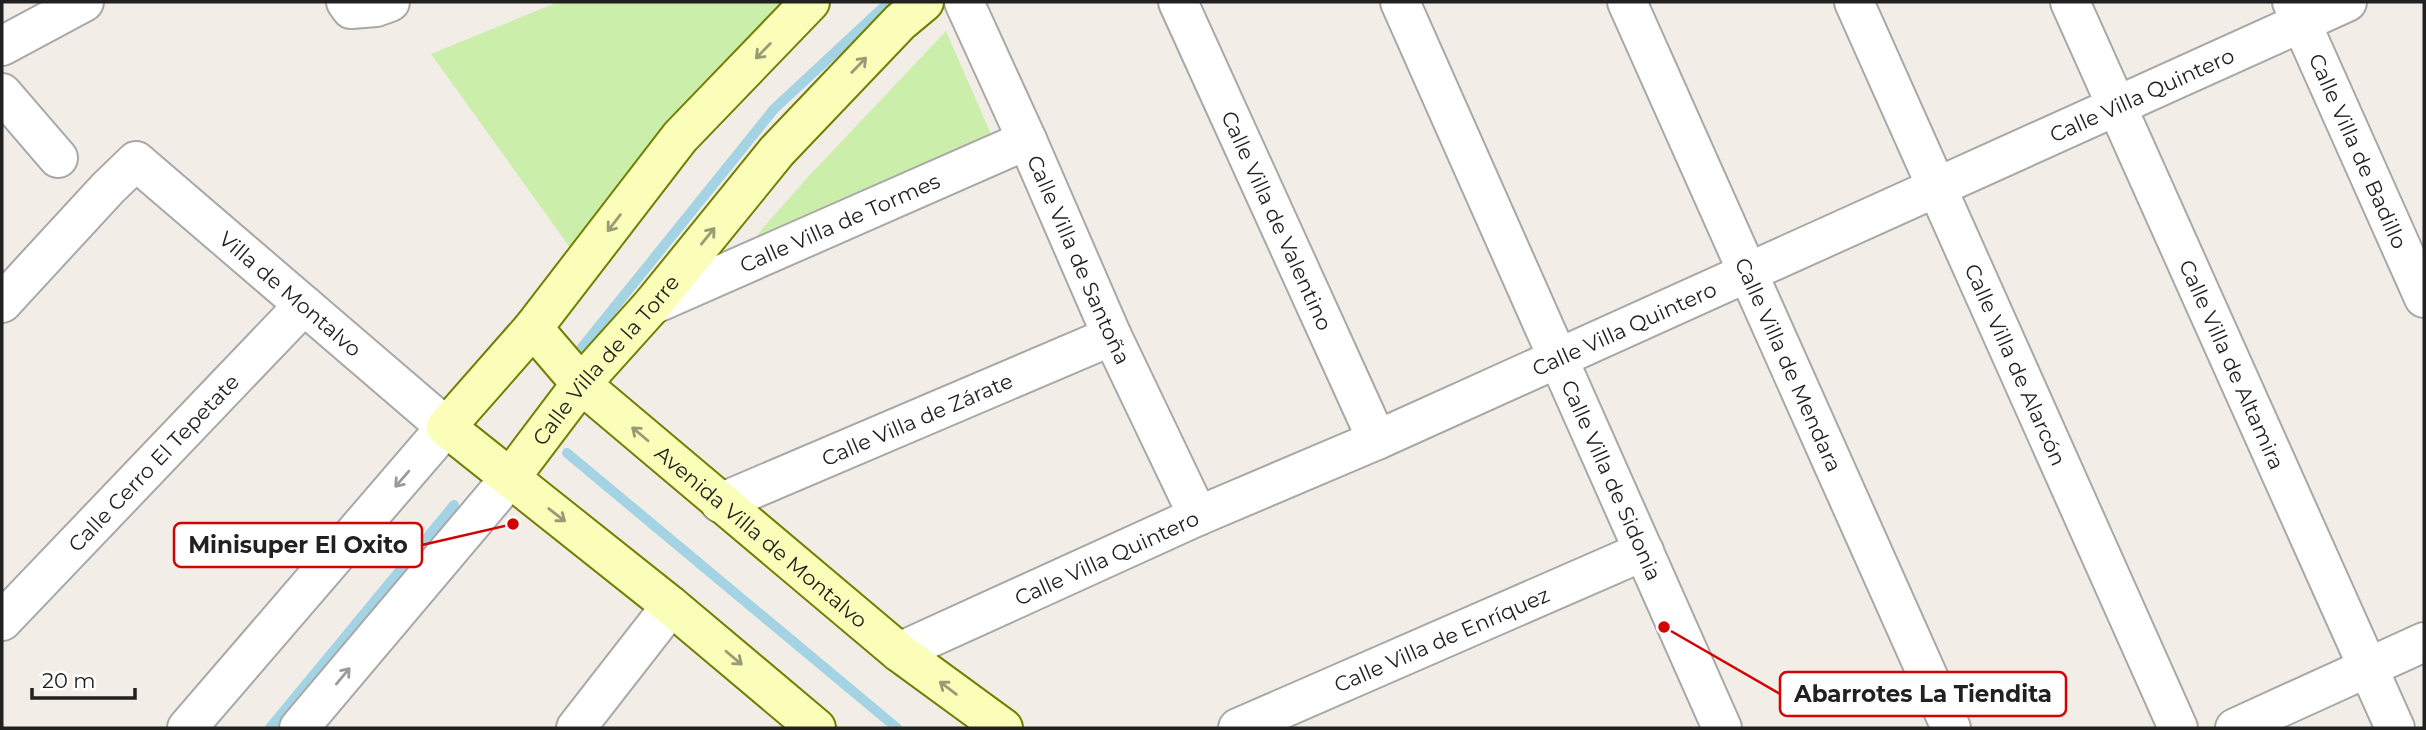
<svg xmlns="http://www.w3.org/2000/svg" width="2426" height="730" font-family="Montserrat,sans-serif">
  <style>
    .grass { fill: #cbefaa }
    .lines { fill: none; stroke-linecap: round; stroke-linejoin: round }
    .stream { stroke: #a4d4e3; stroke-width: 10 }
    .street-casing { stroke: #a8a8a8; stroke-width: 42 }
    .secondary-casing { stroke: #708000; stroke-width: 42 }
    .street { stroke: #fff; stroke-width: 38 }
    .secondary { stroke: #fafeb8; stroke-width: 38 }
    .oneway { stroke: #989b74 }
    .oneway2 { stroke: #9b9b9b }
    .labels { text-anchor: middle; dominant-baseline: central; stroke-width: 6; stroke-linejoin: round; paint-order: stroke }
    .street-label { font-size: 21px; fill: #212121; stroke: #fff }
    .leader { fill: none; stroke: #d20300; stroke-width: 2.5 }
    .callout-dot { fill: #d20300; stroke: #fff; stroke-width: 2.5 }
    .callout { fill: #fff; stroke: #d20300; stroke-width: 2.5 }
    .callout-label { font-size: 23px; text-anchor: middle; font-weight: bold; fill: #212121 }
  </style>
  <rect width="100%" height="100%" fill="#f2eee7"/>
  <!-- grass -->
  <g class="grass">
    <polygon points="558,2 818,2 576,256 431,54"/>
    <polygon points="946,31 1004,164 725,284 762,229 807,178"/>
  </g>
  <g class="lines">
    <!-- stream -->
    <g class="stream">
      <polyline points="580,350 774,109 889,2"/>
      <polyline points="567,453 897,728"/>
      <polyline points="270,728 454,505"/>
    </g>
    <!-- street casing -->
    <g class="street-casing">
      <g id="street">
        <polyline points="346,2 351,9 376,7 390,2"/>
        <path id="s1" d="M 964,2 L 1027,140 L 1112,336 L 1198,516"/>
        <path id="s2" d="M 1178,2 L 1377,440"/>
        <path id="s3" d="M 1400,2 L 1722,728"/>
        <path id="s4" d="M 1627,2 L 1951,728"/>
        <path id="s5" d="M 1854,2 L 2178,728"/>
        <path id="s6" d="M 2070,2 L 2395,728"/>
        <path id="s7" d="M 2292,2 L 2424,298"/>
        <polyline points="2,46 84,2"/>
        <polyline points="2,93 58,158"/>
        <path id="s8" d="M 2,303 L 108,188 L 136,161 L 446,427 L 187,728"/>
        <path id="s9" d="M 652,305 L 1027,140"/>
        <path id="s10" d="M 720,503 L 1112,336"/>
        <path id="s11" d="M 2,621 L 304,305"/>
        <path id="s12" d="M 899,652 L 1198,516 L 1377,440 L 2347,2"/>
        <polyline points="299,728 510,478"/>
        <polyline points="576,728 671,606"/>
        <path id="s13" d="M 1238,728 L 1644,551"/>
        <polyline points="2235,728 2424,642"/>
      </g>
    </g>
    <!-- secondary casing -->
    <g class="secondary-casing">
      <g id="secondary">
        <polyline points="810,2 680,137 533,328 446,427 671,606 816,728"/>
        <path id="s14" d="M 533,328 L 581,384 L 899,652 L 1003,728"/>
        <path id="s15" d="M 510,478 L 581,384 L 652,305 L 777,151 L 900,22 L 924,2"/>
      </g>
    </g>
    <!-- street -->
    <use href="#street" class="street"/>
    <!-- secondary -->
    <use href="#secondary" class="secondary"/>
  </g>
  <!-- one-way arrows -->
  <defs><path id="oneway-shaft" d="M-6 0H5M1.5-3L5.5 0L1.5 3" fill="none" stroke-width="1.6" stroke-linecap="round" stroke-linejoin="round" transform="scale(1.75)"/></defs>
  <g class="oneway">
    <use href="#oneway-shaft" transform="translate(763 51) rotate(134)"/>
    <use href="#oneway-shaft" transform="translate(859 65) rotate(-46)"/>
    <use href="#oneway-shaft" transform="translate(614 223) rotate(128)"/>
    <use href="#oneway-shaft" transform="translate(708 236) rotate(-51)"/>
    <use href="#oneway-shaft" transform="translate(640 434) rotate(-140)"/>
    <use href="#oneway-shaft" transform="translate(557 515) rotate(38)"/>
    <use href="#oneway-shaft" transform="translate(734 658) rotate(40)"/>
    <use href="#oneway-shaft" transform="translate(948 688) rotate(-143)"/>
  </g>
  <g class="oneway2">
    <use href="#oneway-shaft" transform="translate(402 479) rotate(131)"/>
    <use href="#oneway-shaft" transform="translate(343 676) rotate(-50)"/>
  </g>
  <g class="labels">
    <!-- street labels -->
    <g class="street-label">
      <text stroke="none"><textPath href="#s12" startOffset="1362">Calle Villa Quintero</textPath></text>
      <text stroke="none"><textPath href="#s7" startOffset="163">Calle Villa de Badillo</textPath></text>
      <text stroke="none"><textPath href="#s2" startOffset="240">Calle Villa de Valentino</textPath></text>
      <text stroke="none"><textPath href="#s9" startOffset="205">Calle Villa de Tormes</textPath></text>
      <text stroke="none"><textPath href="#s1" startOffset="282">Calle Villa de Santoña</textPath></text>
      <text stroke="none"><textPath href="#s8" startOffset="399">Villa de Montalvo</textPath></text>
      <text stroke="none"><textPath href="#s12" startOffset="794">Calle Villa Quintero</textPath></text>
      <text stroke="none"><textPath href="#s15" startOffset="152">Calle Villa de la Torre</textPath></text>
      <text stroke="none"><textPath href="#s4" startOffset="397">Calle Villa de Mendara</textPath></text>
      <text stroke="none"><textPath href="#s5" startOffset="397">Calle Villa de Alarcón</textPath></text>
      <text stroke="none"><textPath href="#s6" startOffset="397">Calle Villa de Altamira</textPath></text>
      <text stroke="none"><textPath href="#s10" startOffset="214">Calle Villa de Zárate</textPath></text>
      <text stroke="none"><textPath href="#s11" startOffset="219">Calle Cerro El Tepetate</textPath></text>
      <text stroke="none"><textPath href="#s3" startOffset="523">Calle Villa de Sidonia</textPath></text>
      <text stroke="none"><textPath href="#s14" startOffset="310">Avenida Villa de Montalvo</textPath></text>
      <text stroke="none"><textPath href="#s12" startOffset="228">Calle Villa Quintero</textPath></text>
      <text stroke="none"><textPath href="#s13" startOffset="222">Calle Villa de Enríquez</textPath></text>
    </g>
  </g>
  <!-- callouts -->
  <path class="leader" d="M513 524L422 545M1664 627L1780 694"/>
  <g class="callout-dot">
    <circle cx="513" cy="524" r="7"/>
    <circle cx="1664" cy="627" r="7"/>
  </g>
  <g class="callout">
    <rect x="174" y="523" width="248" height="44" rx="7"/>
    <rect x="1780" y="672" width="286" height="44" rx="7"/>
  </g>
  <g class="callout-label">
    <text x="298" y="553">Minisuper El Oxito</text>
    <text x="1923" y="702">Abarrotes La Tiendita</text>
  </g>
  <!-- border -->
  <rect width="2426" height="730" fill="none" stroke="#212121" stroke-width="7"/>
  <!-- scale -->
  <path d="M32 688v10h103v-10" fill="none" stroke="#212121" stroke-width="3.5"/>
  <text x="42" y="688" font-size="21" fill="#212121" stroke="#ffffff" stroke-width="5" paint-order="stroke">20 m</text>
</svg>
